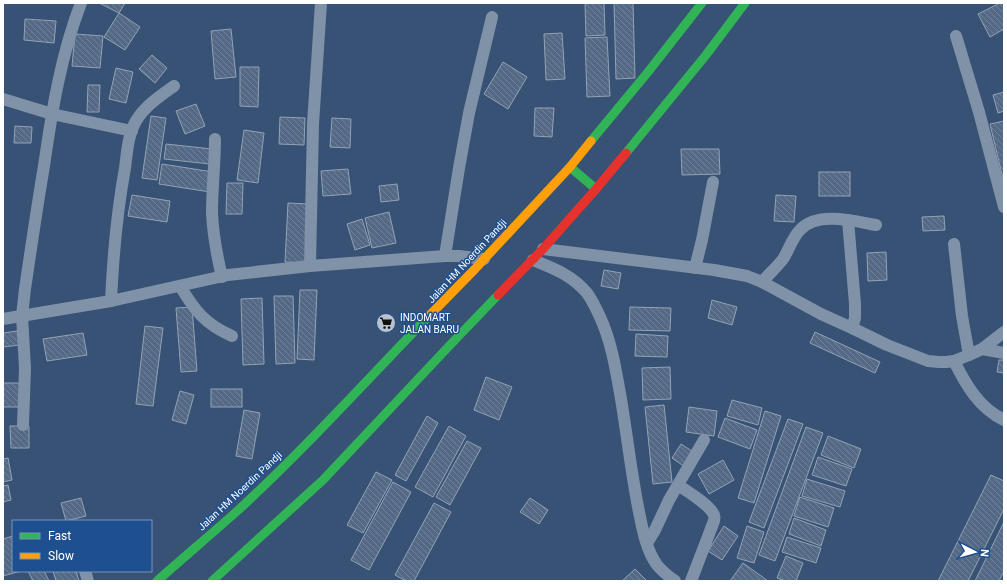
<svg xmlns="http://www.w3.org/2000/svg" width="1007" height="584" font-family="Roboto,sans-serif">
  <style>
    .building { fill: url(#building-back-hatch); stroke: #93a3b6 }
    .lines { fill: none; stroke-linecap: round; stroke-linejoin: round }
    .street { stroke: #7f92a8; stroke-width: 12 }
    .fast { stroke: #30b455; stroke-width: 9 }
    .slow { stroke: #ff9f0a; stroke-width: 9 }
    .jam { stroke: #e5322d; stroke-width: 9 }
    .labels { text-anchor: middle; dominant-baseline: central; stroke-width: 3; stroke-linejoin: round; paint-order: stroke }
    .street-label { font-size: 10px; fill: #fff; stroke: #1e4f8e }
    .poi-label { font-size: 10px; fill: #fff; stroke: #1e4f8e; text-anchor: start }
  </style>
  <defs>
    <pattern id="building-back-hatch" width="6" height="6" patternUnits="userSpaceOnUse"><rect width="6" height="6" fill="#546985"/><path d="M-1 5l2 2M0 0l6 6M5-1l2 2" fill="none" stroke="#6e8097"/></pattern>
  </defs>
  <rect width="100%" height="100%" fill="#375275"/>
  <!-- building -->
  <g class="building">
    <polygon points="99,3 125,3 119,13"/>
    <polygon points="585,3 604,3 605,35 586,36"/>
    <polygon points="614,3 633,3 635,78 616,79"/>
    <polygon points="1000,3 1004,3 1004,29 990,37 978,14"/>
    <polygon points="119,13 140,27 125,50 104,37"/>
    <polygon points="25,19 56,21 54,43 24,40"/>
    <polygon points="231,29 236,77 215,79 211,31"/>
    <polygon points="562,33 565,79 546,80 544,34"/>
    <polygon points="75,34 103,36 100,68 72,66"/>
    <polygon points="607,37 610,96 587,97 585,38"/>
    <polygon points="152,55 167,68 155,83 139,69"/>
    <polygon points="503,62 527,77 508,109 484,94"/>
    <polygon points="240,67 259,67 258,107 240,106"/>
    <polygon points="116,68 133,72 126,103 109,99"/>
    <polygon points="88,85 100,85 99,112 87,112"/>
    <polygon points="1004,92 1004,111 998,113 993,95"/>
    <polygon points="196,104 205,126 185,134 176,111"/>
    <polygon points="535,108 554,108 552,137 534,136"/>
    <polygon points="151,116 166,118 157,180 142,178"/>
    <polygon points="280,117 305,118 304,145 279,144"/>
    <polygon points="332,118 351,119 350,148 330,147"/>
    <polygon points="1004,121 1004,183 990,124"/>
    <polygon points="15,126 32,127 31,143 14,143"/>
    <polygon points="244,130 264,133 258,183 237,180"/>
    <polygon points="166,144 212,149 210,164 164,159"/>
    <polygon points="681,149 719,149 720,174 682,175"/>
    <polygon points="162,164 213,172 210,192 159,184"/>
    <polygon points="348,169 351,194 323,196 321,171"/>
    <rect x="819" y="172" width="31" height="24"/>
    <polygon points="227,183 243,183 242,214 226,214"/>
    <polygon points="397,184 399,200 381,202 379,186"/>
    <polygon points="132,195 170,201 167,222 128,216"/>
    <polygon points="776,195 796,196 794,222 774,221"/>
    <polygon points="288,203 308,204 306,263 285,262"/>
    <polygon points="389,212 396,243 372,248 365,218"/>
    <polygon points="944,216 945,230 923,231 922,217"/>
    <polygon points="362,219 370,245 355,250 347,224"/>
    <polygon points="886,252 887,280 868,281 867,253"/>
    <polygon points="604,270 621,273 618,289 601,286"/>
    <polygon points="300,290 317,290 314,360 297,359"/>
    <polygon points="274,296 293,296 295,363 276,364"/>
    <polygon points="262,298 264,364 243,365 241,299"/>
    <polygon points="712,300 737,307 732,325 708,318"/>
    <polygon points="192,307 197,371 181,372 176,308"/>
    <polygon points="630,307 671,308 670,331 629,330"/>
    <polygon points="145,326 163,328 153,406 136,404"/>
    <polygon points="17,331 20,345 3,347 3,333"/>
    <polygon points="815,332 880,362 875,373 810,343"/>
    <polygon points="83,333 87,355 47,361 43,339"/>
    <polygon points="636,334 668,336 667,357 635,356"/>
    <polygon points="999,360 1004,360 1004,373 997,372"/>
    <polygon points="670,367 671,399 643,400 642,368"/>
    <polygon points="486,377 512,387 499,420 474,410"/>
    <rect x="3" y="383" width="19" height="24"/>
    <rect x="211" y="389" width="31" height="18"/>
    <polygon points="180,391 194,395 186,424 172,420"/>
    <polygon points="732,400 762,408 758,425 727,416"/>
    <polygon points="664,405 672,482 653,484 645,407"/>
    <polygon points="689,407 717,411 714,436 686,432"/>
    <polygon points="244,410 260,413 252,459 236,456"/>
    <polygon points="765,411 781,416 754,503 738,498"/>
    <polygon points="427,416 438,423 406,481 395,475"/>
    <polygon points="725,418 757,430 750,449 718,437"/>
    <polygon points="788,419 803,424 764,528 749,522"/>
    <polygon points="10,426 29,426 29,448 11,448"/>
    <polygon points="449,426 466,436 433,497 415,487"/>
    <polygon points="806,427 823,433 775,561 759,555"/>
    <polygon points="828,436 861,449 854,468 821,455"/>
    <polygon points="467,441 481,448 450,505 436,497"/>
    <polygon points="681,444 695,453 685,467 672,458"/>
    <polygon points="818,457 852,469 846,486 812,475"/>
    <polygon points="8,458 12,480 3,482 3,459"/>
    <polygon points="723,460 734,480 709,494 698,474"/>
    <polygon points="376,472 392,480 363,533 347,525"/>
    <polygon points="991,475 1004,481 1004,509 968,581 938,581"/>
    <polygon points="807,479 845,491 840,507 802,496"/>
    <polygon points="393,482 411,492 369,570 351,560"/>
    <polygon points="8,485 11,500 3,502 3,486"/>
    <polygon points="800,497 834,508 828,527 794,516"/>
    <polygon points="81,498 86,516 66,521 61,503"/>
    <polygon points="530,498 548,510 539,524 520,512"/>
    <polygon points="434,503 451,512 414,581 406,581 395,575"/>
    <polygon points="794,518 826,530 821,546 789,534"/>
    <polygon points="1004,522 1004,571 999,581 975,581"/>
    <polygon points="724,526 738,536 722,560 708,551"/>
    <polygon points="747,526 764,532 754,563 737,558"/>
    <polygon points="13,536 13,571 21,571 3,576 3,539"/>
    <polygon points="787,537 821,548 816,563 782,552"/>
    <polygon points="786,556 803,563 796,581 785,581 777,578"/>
    <polygon points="743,563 768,581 730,581"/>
    <polygon points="635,569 647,581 622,581"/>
    <polygon points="28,571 44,571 49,581 33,581"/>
    <polygon points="53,571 76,571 79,581 56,581"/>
  </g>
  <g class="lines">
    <!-- street -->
    <g class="street">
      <polyline points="956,36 979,112 1004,207"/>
      <polyline points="3,99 52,114 132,131"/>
      <path d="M 215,139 C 215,163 212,188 212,213 C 213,235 217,256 222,277"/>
      <polyline points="848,220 855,304 855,318 852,328"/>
      <polyline points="954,244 962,316 969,355"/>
      <polyline points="543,249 714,270 747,276 762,282 821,314 852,328 887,345 928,361 939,362 946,362 954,361 969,355 982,349 1004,332"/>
      <polyline points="445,256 459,168 469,113 492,17"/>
      <path d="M 533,260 C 553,268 572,275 587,293 C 592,300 596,308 600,317 C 612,343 616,371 621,399 C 627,435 631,471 638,507 C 642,526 645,548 657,565 C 662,571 668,576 675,581"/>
      <polyline points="310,266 313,124 321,3"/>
      <polyline points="695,268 702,240 713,182"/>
      <path d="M 762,282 C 769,274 777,267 783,259 C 789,250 792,238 800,230 C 817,211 854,221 876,225"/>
      <path d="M 180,286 C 195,311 205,324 232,336"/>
      <path d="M 111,301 C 113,256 117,212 125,168 C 127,153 128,134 136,121 C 145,106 160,96 174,86"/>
      <polyline points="3,319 111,301 228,275 310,266 445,256 459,256 484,259"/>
      <polyline points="982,349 1004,353"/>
      <path d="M 954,361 C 966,385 979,408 1004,420"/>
      <path d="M 23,425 L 25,368 L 22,316 L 25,289 C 31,248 37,207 44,166 C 52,110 61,55 81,3"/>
      <path d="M 678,485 C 687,491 710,505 714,515 C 715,517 714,519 714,521 L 691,581"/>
      <polyline points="647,543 655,530 669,500 704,440"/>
      <polyline points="85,571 88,581"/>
    </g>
    <!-- fast -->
    <g class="fast">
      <polyline points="591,141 648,72 702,3"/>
      <polyline points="626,153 706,55 745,3"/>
      <polyline points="570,167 596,189"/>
      <path d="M 157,581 C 183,558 209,536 235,513 C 303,451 364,383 428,317"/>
      <polyline points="212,581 323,480 451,344 498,295"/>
    </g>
    <!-- slow -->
    <polyline class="slow" points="428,317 475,269 570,167 591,141"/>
    <!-- jam -->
    <polyline class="jam" points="498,295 543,249 596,189 626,153"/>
  </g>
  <!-- icons -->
  <defs>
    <g id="supermarket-disc" transform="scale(1)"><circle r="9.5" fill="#b9c2cf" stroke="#1e4f8e"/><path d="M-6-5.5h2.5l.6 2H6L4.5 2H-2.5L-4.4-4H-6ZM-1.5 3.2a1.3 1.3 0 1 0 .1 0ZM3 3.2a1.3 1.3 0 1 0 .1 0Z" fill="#111"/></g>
  </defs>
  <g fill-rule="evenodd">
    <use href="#supermarket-disc" x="386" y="323"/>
  </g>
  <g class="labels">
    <!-- street labels -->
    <g class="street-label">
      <text transform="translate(467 261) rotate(-47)">Jalan HM Noerdin Pandji</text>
      <text transform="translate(240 491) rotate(-43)">Jalan HM Noerdin Pandji</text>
    </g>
    <!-- poi labels -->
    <g class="poi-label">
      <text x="400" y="317">INDOMART<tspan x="400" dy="12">JALAN BARU</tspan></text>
    </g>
  </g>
  <!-- border -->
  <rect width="1007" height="584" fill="none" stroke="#ffffff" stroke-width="8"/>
  <!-- legend -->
  <rect x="12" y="520" width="140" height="52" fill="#1e4f8e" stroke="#7895bb"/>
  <rect x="20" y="533" width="20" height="6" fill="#30b455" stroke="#7895bb"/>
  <text x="48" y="540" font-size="12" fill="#ffffff">Fast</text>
  <rect x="20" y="553" width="20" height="6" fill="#ff9f0a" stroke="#7895bb"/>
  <text x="48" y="560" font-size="12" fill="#ffffff">Slow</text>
  <!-- north arrow -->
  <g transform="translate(975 552) rotate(96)" stroke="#1e4f8e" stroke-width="3" paint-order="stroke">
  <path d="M0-3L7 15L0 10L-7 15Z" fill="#ffffff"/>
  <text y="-6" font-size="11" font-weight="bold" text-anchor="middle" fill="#ffffff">N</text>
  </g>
</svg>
